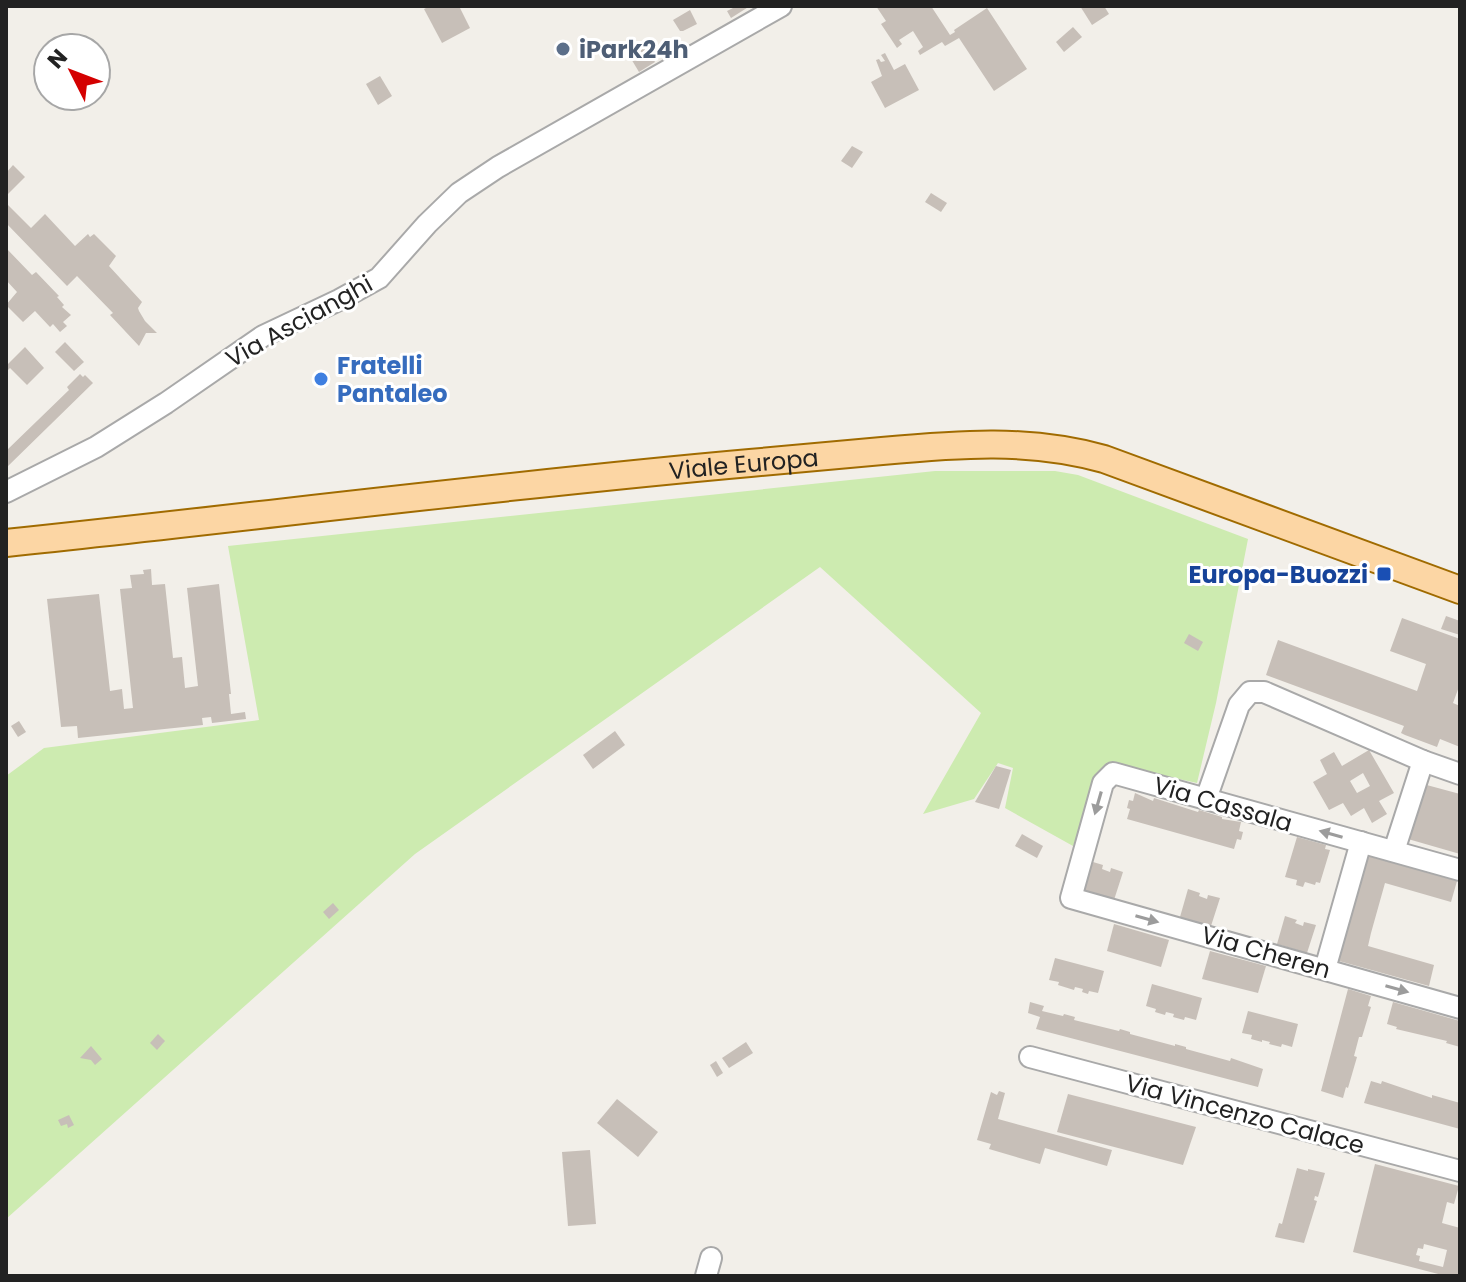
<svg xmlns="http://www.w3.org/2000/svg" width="1466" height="1282" font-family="Poppins,sans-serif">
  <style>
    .grass { fill: #cdebb0 }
    .building { fill: #c7bfb8; fill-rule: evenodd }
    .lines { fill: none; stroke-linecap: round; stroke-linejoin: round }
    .minor-casing { stroke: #a9a9a9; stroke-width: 24 }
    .major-casing { stroke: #a06b00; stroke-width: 30 }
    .minor { stroke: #fff; stroke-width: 20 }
    .major { stroke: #fcd6a4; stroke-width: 26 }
    .oneway { fill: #9c9c9c }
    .service-dot { fill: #5c6f8a; stroke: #fff; stroke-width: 3 }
    .shop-dot { fill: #3f7fe0; stroke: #fff; stroke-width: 3 }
    .transit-dot { fill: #1a4fb4; stroke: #fff; stroke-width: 3 }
    .labels { text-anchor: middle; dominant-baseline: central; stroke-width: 6; stroke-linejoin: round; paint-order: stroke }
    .service-label { font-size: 24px; font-weight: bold; fill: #4e5e75; stroke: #fff; text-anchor: start }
    .street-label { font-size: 24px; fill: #222; stroke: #fff }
    .shop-label { font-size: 24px; font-weight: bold; fill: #366cbe; stroke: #fff; text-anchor: start }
    .transit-label { font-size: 24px; font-weight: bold; fill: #164399; stroke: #fff; text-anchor: end }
  </style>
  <rect width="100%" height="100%" fill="#f2efe9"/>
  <!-- grass -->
  <polygon class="grass" points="935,471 1055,471 1078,475 1248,539 1216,703 1197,783 1106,763 1073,846 1005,808 1013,768 998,763 974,799 923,814 981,713 820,567 415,854 6,1219 6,776 44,748 259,720 228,546"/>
  <!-- building -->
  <g class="building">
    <polygon points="430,6 459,6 470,28 442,43 424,9"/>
    <polygon points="732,6 750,6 731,18 727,11 733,8"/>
    <polygon points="876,6 931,6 950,35 955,32 954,30 987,8 1027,69 994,91 959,38 945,46 942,42 920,55 918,51 923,47 913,31 899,40 902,44 897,48 881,24 886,21"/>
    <polygon points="1080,6 1104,6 1109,14 1092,25"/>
    <polygon points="690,10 697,24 683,31 680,31 673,20"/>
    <polygon points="1073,27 1082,37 1064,52 1056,42"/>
    <polygon points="646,47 655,62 639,72 630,57"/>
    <polygon points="885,53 894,70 905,64 919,90 885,108 871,82 882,76 876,60 879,59 881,62 885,61 881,55"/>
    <polygon points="380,76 392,96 378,105 366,84"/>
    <polygon points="852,146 863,152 852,168 841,161"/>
    <polygon points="13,165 25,177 6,196 6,173"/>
    <polygon points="931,193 947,203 941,212 925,202"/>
    <polygon points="6,203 31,228 45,214 75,246 88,234 90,237 94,234 116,256 109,266 142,302 138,308 139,311 145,321 157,333 146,333 139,346 110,315 113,313 77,276 67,286 6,223"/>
    <polygon points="6,248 32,275 36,272 59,296 57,297 64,305 62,307 71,315 63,322 67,326 60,332 53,324 50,327 35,311 23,322 6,305 17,292 6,280"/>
    <polygon points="65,342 84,362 74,371 55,352"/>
    <polygon points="25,347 44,368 27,385 10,368 8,370 6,368 6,366"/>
    <polygon points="80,374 83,377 85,375 93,383 6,468 6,451 69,390 67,387"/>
    <polygon points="151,569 152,585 165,584 173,658 182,657 185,688 198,686 187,588 219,584 231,694 229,694 231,714 245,712 246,719 212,723 211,717 202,718 203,725 78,738 77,726 61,727 47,599 99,594 110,691 122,689 124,709 133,708 120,589 132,588 130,575 144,574 143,570"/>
    <polygon points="1446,616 1460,621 1460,635 1441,629"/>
    <polygon points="1402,618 1460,639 1460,684 1453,703 1460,706 1460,747 1440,739 1437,747 1405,735 1401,733 1404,726 1266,675 1278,640 1417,691 1426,664 1390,651"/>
    <polygon points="1189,634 1203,642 1198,651 1184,643"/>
    <polygon points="19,721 26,732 18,737 11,726"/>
    <polygon points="615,731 625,745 593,769 583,755"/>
    <path d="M 1369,750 L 1394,793 L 1379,801 L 1387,814 L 1372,823 L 1364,808 L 1351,816 L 1343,803 L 1329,810 L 1313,782 L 1327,774 L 1320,760 L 1334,752 L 1342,766 ZM 1363,773 L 1370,786 L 1357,793 L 1350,781 Z"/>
    <polygon points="996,766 1011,770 999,809 975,802"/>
    <polygon points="1423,784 1460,794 1460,854 1408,839"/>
    <polygon points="1135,793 1153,801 1154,798 1198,812 1199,810 1222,817 1222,819 1241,822 1239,831 1243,832 1241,840 1237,839 1234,849 1127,819 1130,809 1127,808 1129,800 1133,801"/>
    <polygon points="1022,834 1043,846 1037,858 1015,846"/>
    <polygon points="1297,837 1326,845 1325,849 1330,850 1320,883 1316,882 1315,885 1305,882 1303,887 1296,885 1297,880 1285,877"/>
    <polygon points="1368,856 1457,881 1451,902 1385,883 1371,933 1368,946 1434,965 1429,986 1339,961"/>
    <polygon points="1093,862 1103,865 1102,869 1110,872 1111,868 1123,872 1114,900 1084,890"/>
    <polygon points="1188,889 1200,893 1199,896 1207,899 1208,895 1220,898 1211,926 1180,917"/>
    <polygon points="333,903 339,910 329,919 323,912"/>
    <polygon points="1285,916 1297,920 1295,923 1303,926 1304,922 1316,925 1307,953 1277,944"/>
    <polygon points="1114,924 1169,940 1161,967 1107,951"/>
    <polygon points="1210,951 1266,966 1258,993 1202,979"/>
    <polygon points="1055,958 1104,971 1098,993 1089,991 1088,994 1082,992 1083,989 1075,987 1074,990 1058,985 1059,982 1049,980"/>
    <polygon points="1152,984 1202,998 1196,1020 1185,1017 1184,1020 1173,1017 1174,1014 1166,1012 1165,1015 1155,1012 1156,1009 1146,1006"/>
    <polygon points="1348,989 1371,996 1368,1006 1371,1007 1362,1037 1359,1037 1354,1056 1357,1057 1348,1088 1346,1087 1343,1098 1321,1091"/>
    <polygon points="1030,1002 1044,1006 1042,1011 1063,1016 1064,1014 1075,1017 1074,1020 1119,1031 1120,1029 1130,1032 1130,1034 1175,1046 1175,1044 1186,1047 1186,1049 1230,1061 1231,1058 1263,1069 1258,1087 1036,1029 1040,1017 1028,1013"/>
    <polygon points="1393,1002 1460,1021 1460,1047 1446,1043 1447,1041 1396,1029 1397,1027 1387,1024"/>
    <polygon points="1248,1011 1298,1024 1292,1047 1282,1044 1281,1047 1269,1044 1270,1042 1262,1040 1262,1042 1251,1039 1252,1035 1242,1033"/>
    <polygon points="158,1034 165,1041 157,1050 150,1043"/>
    <polygon points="746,1042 753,1053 729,1068 722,1058"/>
    <polygon points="91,1046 102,1059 95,1065 91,1060 80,1058"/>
    <polygon points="716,1061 723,1073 717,1077 710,1065"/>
    <polygon points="1371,1081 1381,1084 1382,1081 1432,1098 1432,1095 1460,1103 1460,1129 1364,1103"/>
    <polygon points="999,1091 1005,1093 998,1119 1112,1150 1107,1166 1045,1148 1040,1164 989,1149 991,1144 977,1140 991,1092 997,1095"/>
    <polygon points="1068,1094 1196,1127 1183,1165 1057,1132"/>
    <polygon points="617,1099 658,1132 638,1157 597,1123"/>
    <polygon points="69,1115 74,1125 68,1128 67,1124 61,1126 58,1120"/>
    <polygon points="590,1150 596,1224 568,1226 562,1152"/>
    <path d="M 1375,1164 L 1459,1186 L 1454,1204 L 1447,1202 L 1442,1223 L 1460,1228 L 1460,1276 L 1446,1276 L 1353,1252 ZM 1424,1244 L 1447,1250 L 1443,1267 L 1419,1261 L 1420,1256 L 1416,1255 L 1418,1248 L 1423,1249 Z"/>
    <polygon points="1297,1168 1308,1171 1308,1169 1325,1173 1318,1197 1315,1196 1314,1200 1317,1201 1304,1243 1275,1237 1279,1223 1282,1224"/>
  </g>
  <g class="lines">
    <!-- minor casing -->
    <g class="minor-casing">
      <g id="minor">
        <polyline points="6,492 96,447 166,403 263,336 339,300 379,278 427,224 459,193 498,167 781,6"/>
        <polyline points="1206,799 1239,705 1250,692 1264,692 1423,761 1460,774"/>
        <polyline points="1394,851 1423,761"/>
        <polyline points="1460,870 1113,773 1103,783 1071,898 1460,1008"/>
        <polyline points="1325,969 1361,842"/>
        <polyline points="1030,1057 1460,1171"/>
        <polyline points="706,1276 711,1258"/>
      </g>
    </g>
    <!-- major casing -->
    <g class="major-casing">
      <g id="major">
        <path id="s1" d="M 6,543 C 254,517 502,485 750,463 C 794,459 838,455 882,451 C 959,444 1029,438 1104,459 L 1460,590"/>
      </g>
    </g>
    <!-- minor -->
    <use href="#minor" class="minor"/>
    <!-- major -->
    <use href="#major" class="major"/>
  </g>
  <!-- one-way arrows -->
  <defs><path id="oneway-solid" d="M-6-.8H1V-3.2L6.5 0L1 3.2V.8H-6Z" transform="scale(2)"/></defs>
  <g class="oneway">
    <use href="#oneway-solid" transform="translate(1098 803) rotate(106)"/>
    <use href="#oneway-solid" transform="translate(1331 834) rotate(-164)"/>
    <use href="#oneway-solid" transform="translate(1147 919) rotate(16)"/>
    <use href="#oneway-solid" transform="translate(1397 989) rotate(16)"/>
  </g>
  <!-- markers -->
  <circle class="service-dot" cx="563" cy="49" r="8"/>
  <circle class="shop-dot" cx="321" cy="379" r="8"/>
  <rect class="transit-dot" x="1376" y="566" width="16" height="16" rx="4"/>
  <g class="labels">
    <!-- service labels -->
    <g class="service-label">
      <text x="579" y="49">iPark24h</text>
    </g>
    <!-- street labels -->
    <g class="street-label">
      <text transform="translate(299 321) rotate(-29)">Via Ascianghi</text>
      <text stroke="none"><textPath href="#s1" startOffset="742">Viale Europa</textPath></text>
      <text transform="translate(1223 804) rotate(16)">Via Cassala</text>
      <text transform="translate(1266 952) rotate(16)">Via Cheren</text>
      <text transform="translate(1245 1114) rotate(15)">Via Vincenzo Calace</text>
    </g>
    <!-- shop labels -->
    <g class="shop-label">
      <text x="337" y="365">Fratelli<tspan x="337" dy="28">Pantaleo</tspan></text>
    </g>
    <!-- transit labels -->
    <g class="transit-label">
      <text x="1368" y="574">Europa-Buozzi</text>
    </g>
  </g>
  <!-- border -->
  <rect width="1466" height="1282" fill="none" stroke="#222222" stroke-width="16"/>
  <!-- north arrow -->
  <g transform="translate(72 72) rotate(312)"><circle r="38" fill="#ffffff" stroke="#a7a7a7" stroke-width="2"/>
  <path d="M0-6L14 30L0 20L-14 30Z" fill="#d40000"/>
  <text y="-12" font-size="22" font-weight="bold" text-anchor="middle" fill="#222222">N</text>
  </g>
</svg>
